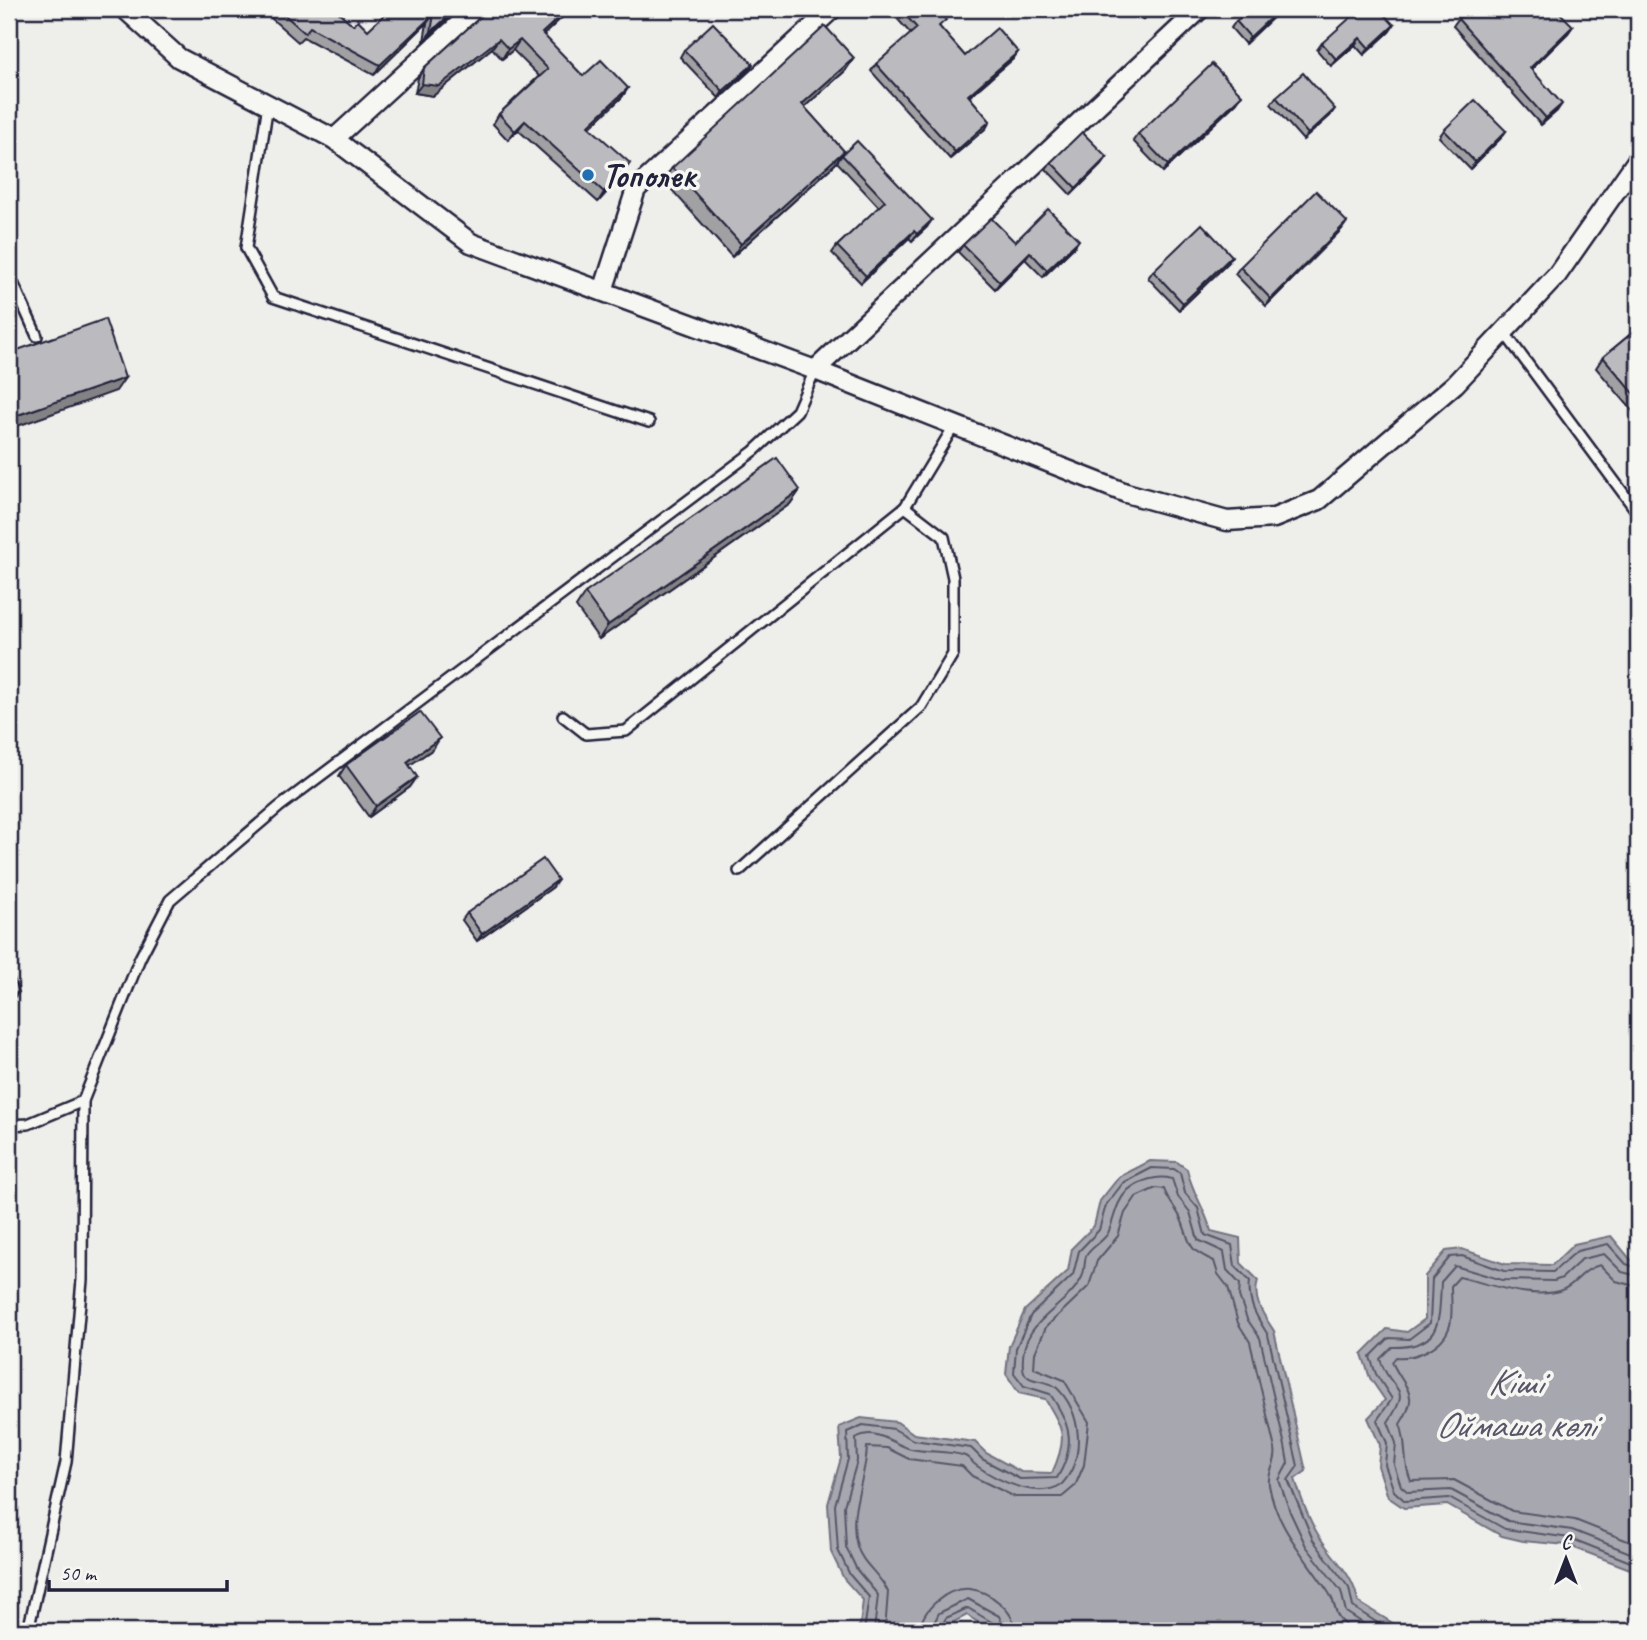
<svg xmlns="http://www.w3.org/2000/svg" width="1647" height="1640" font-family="Caveat,sans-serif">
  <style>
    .water { fill: #a7a7af; stroke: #727281; stroke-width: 2 }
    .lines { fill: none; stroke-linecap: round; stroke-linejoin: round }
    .shore { stroke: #575769; stroke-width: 2 }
    .lane-casing { stroke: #22223b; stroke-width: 14 }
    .street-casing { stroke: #22223b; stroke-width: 23 }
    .lane { stroke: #f6f6f2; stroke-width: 9 }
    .street { stroke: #f6f6f2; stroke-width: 18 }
    .wall { fill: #a1a1a4; stroke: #22223b; stroke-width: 2 }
    .shaded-wall { fill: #838386; stroke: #22223b; stroke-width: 2 }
    .building { fill: #bbbbbf; stroke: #22223b; stroke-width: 2 }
    .poi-dot { fill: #1f6fb2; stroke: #f6f6f2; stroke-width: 2.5 }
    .labels { text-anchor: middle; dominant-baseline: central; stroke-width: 7; stroke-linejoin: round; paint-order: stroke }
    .poi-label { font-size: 35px; font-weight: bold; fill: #22223b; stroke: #f6f6f2; text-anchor: start }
    .water-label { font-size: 37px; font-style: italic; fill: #575769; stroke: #f6f6f2 }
  </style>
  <rect width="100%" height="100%" fill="#eeeeeb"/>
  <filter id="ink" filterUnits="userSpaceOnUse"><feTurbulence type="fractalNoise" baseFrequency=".0143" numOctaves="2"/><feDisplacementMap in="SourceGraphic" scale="14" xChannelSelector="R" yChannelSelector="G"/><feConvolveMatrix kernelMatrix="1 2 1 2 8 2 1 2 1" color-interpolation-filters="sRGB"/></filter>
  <g filter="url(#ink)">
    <!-- water -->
    <g class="water">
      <path d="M 1150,1161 L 1177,1162 L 1187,1169 C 1192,1193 1204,1206 1211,1231 L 1240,1238 L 1241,1263 L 1258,1280 C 1252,1300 1263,1314 1274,1331 L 1306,1471 L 1295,1479 C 1301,1498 1308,1519 1319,1536 C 1333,1559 1354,1574 1358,1602 L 1391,1622 L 1399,1631 L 991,1631 L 967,1615 L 950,1624 L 944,1631 L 853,1631 L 860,1625 L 863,1600 L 844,1579 L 831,1552 L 828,1504 L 841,1458 L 839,1427 L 861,1418 L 897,1422 L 914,1434 L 975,1442 L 986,1453 L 1021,1472 L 1052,1473 C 1068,1438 1064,1430 1045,1399 L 1019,1393 L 1006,1374 L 1009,1346 L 1025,1310 L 1068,1271 L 1072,1248 L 1094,1226 L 1100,1201 L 1119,1177 Z"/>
      <polygon points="1611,1236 1630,1259 1638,1262 1638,1572 1567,1545 1523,1541 1502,1536 1447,1505 1404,1508 1388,1497 1378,1466 1380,1445 1368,1418 1385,1400 1370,1378 1362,1354 1387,1329 1407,1332 1425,1319 1425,1276 1446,1251 1462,1249 1505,1264 1552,1265 1574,1244"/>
    </g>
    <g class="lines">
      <!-- shore -->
      <g class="shore">
        <polyline points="1638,1268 1626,1264 1608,1244 1577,1251 1553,1272 1504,1271 1462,1256 1450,1257 1432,1279 1430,1323 1409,1339 1389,1338 1370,1357 1376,1374 1392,1399 1377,1420 1387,1443 1385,1465 1394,1491 1405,1501 1449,1498 1505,1529 1570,1538 1638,1565"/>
        <path d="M 1638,1276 L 1622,1272 L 1604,1254 L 1582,1259 L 1562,1278 L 1554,1281 L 1502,1280 L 1455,1266 L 1441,1282 C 1439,1322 1442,1348 1392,1347 L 1380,1359 C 1391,1395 1414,1384 1388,1422 L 1396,1443 L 1394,1465 L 1401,1486 L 1408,1492 L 1451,1490 L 1508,1521 L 1572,1530 L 1638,1556"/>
        <path d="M 1638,1287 L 1616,1281 L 1600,1265 C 1583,1269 1578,1282 1564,1289 C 1535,1302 1487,1283 1459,1277 L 1451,1286 C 1451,1299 1453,1313 1450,1325 C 1444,1347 1416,1359 1396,1357 L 1392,1362 C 1405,1390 1421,1393 1400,1424 C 1408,1444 1402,1462 1411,1481 L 1454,1480 L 1512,1511 L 1575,1520 L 1638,1545"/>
        <path d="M 864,1631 L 869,1597 L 850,1575 L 838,1550 L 835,1505 L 848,1459 L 847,1432 L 863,1425 L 894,1429 L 913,1440 L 971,1448 L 982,1459 L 1020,1479 L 1057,1478 C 1077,1445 1070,1423 1050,1394 L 1024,1386 L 1014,1373 L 1016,1348 L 1031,1315 L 1073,1275 L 1079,1251 L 1099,1230 L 1106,1205 L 1123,1183 L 1152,1168 L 1174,1169 L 1180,1173 L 1185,1193 L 1198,1208 L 1205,1235 L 1232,1245 L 1235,1266 L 1250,1281 C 1247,1303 1257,1317 1268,1335 L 1298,1466 L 1288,1480 L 1313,1540 L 1349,1588 L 1353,1607 L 1390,1631"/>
        <path d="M 874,1631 L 878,1595 L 857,1570 L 846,1547 L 844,1506 L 857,1461 L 856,1438 C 877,1426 893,1445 911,1449 C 928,1453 948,1450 965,1456 C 970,1458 972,1463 977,1466 C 998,1481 1038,1500 1062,1484 C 1086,1457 1082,1412 1056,1387 C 1046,1378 1024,1385 1023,1367 C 1019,1319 1066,1310 1082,1277 C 1085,1271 1084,1263 1086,1256 C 1091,1247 1103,1242 1108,1233 C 1115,1218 1115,1203 1128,1190 C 1140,1180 1158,1175 1172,1179 L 1178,1197 L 1190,1212 L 1198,1240 L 1224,1252 L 1227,1270 L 1240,1284 L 1239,1296 L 1247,1319 L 1260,1338 L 1285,1446 L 1288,1463 L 1279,1480 L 1290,1512 L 1306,1546 L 1341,1591 L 1346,1612 L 1375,1631"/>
        <path d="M 885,1631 L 888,1592 C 880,1574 862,1564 857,1546 C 847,1512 866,1480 867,1447 L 887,1448 L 909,1459 L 962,1466 L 972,1476 L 1015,1497 L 1062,1497 L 1075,1486 L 1084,1465 L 1089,1422 L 1064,1380 L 1034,1368 L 1035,1353 L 1046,1327 L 1089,1286 L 1097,1261 L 1118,1236 L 1125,1213 L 1136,1197 L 1156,1188 L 1164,1189 C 1168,1201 1176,1208 1181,1219 C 1192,1245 1185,1248 1214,1261 L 1218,1274 L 1228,1287 L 1238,1323 L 1250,1342 L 1275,1449 C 1278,1463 1267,1470 1269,1485 C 1276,1527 1306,1558 1329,1593 C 1341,1612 1328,1613 1354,1631"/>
        <path d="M 920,1631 C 921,1609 948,1587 970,1589 C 990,1591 1015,1611 1015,1631"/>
        <polyline points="930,1631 939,1613 968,1599 999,1616 1005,1631"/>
        <polyline points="939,1631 946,1618 968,1608 993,1623 996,1631"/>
      </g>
      <!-- lane casing -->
      <g class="lane-casing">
        <g id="lane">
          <polyline points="268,104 246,248 273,297 649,422"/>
          <polyline points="9,274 37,336"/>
          <polyline points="1504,332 1638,513"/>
          <polyline points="563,716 586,734 626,731 905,507 954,426"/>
          <polyline points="739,871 921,707 953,654 953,578 944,537 905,507"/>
          <polyline points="9,1125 28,1124 83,1101 140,958 170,900 279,807 754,451 797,411 815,370"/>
          <polyline points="28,1631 66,1462 82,1280 83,1101"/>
        </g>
      </g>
      <!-- street casing -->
      <g class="street-casing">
        <g id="street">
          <polyline points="125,9 179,58 334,139 471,243 815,370 1126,493 1227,521 1274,518 1319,500 1455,384 1557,275 1638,159"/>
          <polyline points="334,139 476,9"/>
          <polyline points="603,291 636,189 832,9"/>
          <polyline points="815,370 1200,9"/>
        </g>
      </g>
      <!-- lane -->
      <use href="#lane" class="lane"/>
      <!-- street -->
      <use href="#street" class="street"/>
    </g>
    <!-- wall -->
    <g class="wall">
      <polygon points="277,9 335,9 353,25 368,30 459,9 424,41 427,23 374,75 303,37 298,42 271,18"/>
      <polygon points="487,9 571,9 543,35 583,76 628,88 622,97 590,127 624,173 598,202 518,130 508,140 493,124 499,114 539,76 513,50 502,59 492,48 433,96 415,93 418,78 424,68 486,12"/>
      <polygon points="897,9 936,9 940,28 965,56 1018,52 1013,59 969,97 990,121 986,128 950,159 871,71 876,64 911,34 893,14"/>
      <polygon points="1133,9 1155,9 1143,20"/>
      <polygon points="1282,9 1245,44 1231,28 1236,21"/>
      <polygon points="1458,19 1573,26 1568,33 1531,70 1557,111 1541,125 1453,26"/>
      <polygon points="1394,25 1389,32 1364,55 1355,45 1331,66 1317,50 1322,43"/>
      <polygon points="684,50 748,71 719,98 680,57"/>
      <polygon points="854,58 845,71 804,107 844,151 835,164 732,257 663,180 672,168"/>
      <polygon points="1276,97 1330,116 1303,140 1271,104"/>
      <polygon points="1237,102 1163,172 1133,141 1138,134"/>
      <polygon points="1444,130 1506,131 1501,138 1470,169 1439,137"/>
      <polygon points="842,155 927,227 912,241 909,238 861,283 832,253 837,246 879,207 837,162"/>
      <polygon points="1107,157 1102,164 1071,195 1046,169 1051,162"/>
      <polygon points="1342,229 1266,306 1235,274 1240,267"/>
      <polygon points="1015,242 1074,247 1043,277 1025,259 995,289 958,252 963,245"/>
      <polygon points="1228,263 1179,310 1148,278 1153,271"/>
      <polygon points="1638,328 1638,417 1596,368 1603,357"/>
      <polygon points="800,490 790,504 599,639 576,607 585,593"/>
      <polygon points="433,749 409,765 417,777 410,787 369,817 339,776 346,765"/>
      <polygon points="553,887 477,941 462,920 467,913"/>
    </g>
    <!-- shaded-wall -->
    <g class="shaded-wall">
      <polygon points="456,9 459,9 424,41 431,32"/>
      <polygon points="568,9 571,9 535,43 542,33"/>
      <polygon points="1152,9 1155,9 1143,20 1148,13"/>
      <polygon points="1280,9 1282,9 1245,44 1250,37"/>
      <polygon points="434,14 427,23 374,75 380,65"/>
      <polygon points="1394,25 1389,32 1364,55 1369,48"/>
      <polygon points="1573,26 1568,33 1525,75 1530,68"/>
      <polygon points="1360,38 1355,45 1331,66 1336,59"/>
      <polygon points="499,39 492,48 433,96 415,93 422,84"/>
      <polygon points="520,40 513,50 502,59 508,49"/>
      <polygon points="1018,52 1013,59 963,102 968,95"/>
      <polygon points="854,58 845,71 793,117 802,104"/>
      <polygon points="753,64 748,71 719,98 723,91"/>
      <polygon points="628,88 622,97 582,135 588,126"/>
      <polygon points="1242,95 1237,102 1163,172 1168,165"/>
      <polygon points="1562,104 1557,111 1541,125 1546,118"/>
      <polygon points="1335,109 1330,116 1303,140 1308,134"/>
      <polygon points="525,121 518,130 508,140 515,131"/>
      <polygon points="990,121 986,128 950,159 955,152"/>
      <polygon points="1506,131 1501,138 1470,169 1475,162"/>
      <polygon points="844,151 835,164 732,257 741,244"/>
      <polygon points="1107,157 1102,164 1071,195 1076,188"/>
      <polygon points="630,163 624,173 598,202 604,192"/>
      <polygon points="932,220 927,227 912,241 917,234"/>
      <polygon points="1347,222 1342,229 1266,306 1271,299"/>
      <polygon points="914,231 909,238 861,283 866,276"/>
      <polygon points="1079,240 1074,247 1043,277 1047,270"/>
      <polygon points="1030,252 1025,259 995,289 1000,282"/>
      <polygon points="1232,256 1228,263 1179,310 1183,303"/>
      <polygon points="125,378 116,391 9,429 9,418"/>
      <polygon points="800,490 790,504 599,639 608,625"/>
      <polygon points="440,738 433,749 400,772 407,762"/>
      <polygon points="417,777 410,787 369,817 376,806"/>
      <polygon points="558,880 553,887 477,941 482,934"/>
      <polygon points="19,992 14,998 9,1000 9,996"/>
    </g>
    <!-- building -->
    <g class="building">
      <polygon points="278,9 335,9 353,25 358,20 368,30 390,9 456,9 431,32 434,14 380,65 310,27 305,33"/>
      <polygon points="489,9 568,9 542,33 583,76 601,60 628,88 588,126 630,163 604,192 525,121 515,131 499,114 548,69 520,40 508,49 499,39 439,86 422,84 424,68"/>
      <polygon points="900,9 936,9 946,20 939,26 965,56 997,28 1018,52 968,95 990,121 955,152 876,64 917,28"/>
      <polygon points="1144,9 1152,9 1148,13"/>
      <polygon points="1250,9 1280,9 1250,37 1236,21"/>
      <polygon points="1360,9 1379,9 1394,25 1369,48 1360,38 1336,59 1322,43"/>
      <polygon points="1469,9 1556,9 1573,26 1530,68 1562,104 1546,118 1458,19"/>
      <polygon points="713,23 753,64 723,91 684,50"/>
      <polygon points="825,26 854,58 802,104 844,151 741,244 672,168"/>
      <polygon points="1212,64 1242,95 1168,165 1138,134"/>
      <polygon points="1303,73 1335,109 1308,134 1276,97"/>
      <polygon points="1475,100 1506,131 1475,162 1444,130"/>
      <polygon points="1082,132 1107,157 1076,188 1051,162"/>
      <polygon points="857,141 932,220 917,234 914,231 866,276 837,246 885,201 842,155"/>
      <polygon points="1316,191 1347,222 1271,299 1240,267"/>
      <polygon points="1048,209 1079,240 1047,270 1030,252 1000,282 963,245 991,218 1015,242"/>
      <polygon points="1202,224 1232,256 1183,303 1153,271"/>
      <polygon points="105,319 125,378 9,418 9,353"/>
      <polygon points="1638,328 1638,398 1603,357"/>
      <polygon points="777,458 800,490 608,625 585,593"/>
      <polygon points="420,712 440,738 407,762 417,777 376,806 346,765"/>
      <polygon points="543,859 558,880 482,934 467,913"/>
      <polygon points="9,965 19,992 9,996"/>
    </g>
  </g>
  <!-- markers -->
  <circle class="poi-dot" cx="588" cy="175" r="7"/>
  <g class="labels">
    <!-- poi labels -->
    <g class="poi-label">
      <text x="602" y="175">Тополек</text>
    </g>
    <!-- water labels -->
    <g class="water-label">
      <text x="1515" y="1381">Кіші<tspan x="1515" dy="43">Оймаша көлi</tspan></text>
    </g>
  </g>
  <!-- margin -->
  <rect width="1647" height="1640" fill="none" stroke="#f6f6f2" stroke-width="35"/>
  <rect x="18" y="18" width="1612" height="1605" fill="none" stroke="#22223b" stroke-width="2.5" filter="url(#ink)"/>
  <!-- north arrow -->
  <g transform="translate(1566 1559)" stroke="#f6f6f2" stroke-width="5" paint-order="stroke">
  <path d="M0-5L12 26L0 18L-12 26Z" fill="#22223b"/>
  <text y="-10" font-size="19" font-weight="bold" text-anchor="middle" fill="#22223b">С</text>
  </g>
  <!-- scale -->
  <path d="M49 1580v10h178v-10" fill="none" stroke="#22223b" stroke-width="3.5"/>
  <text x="60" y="1580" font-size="21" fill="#22223b" stroke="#f6f6f2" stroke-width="5" paint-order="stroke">50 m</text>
</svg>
